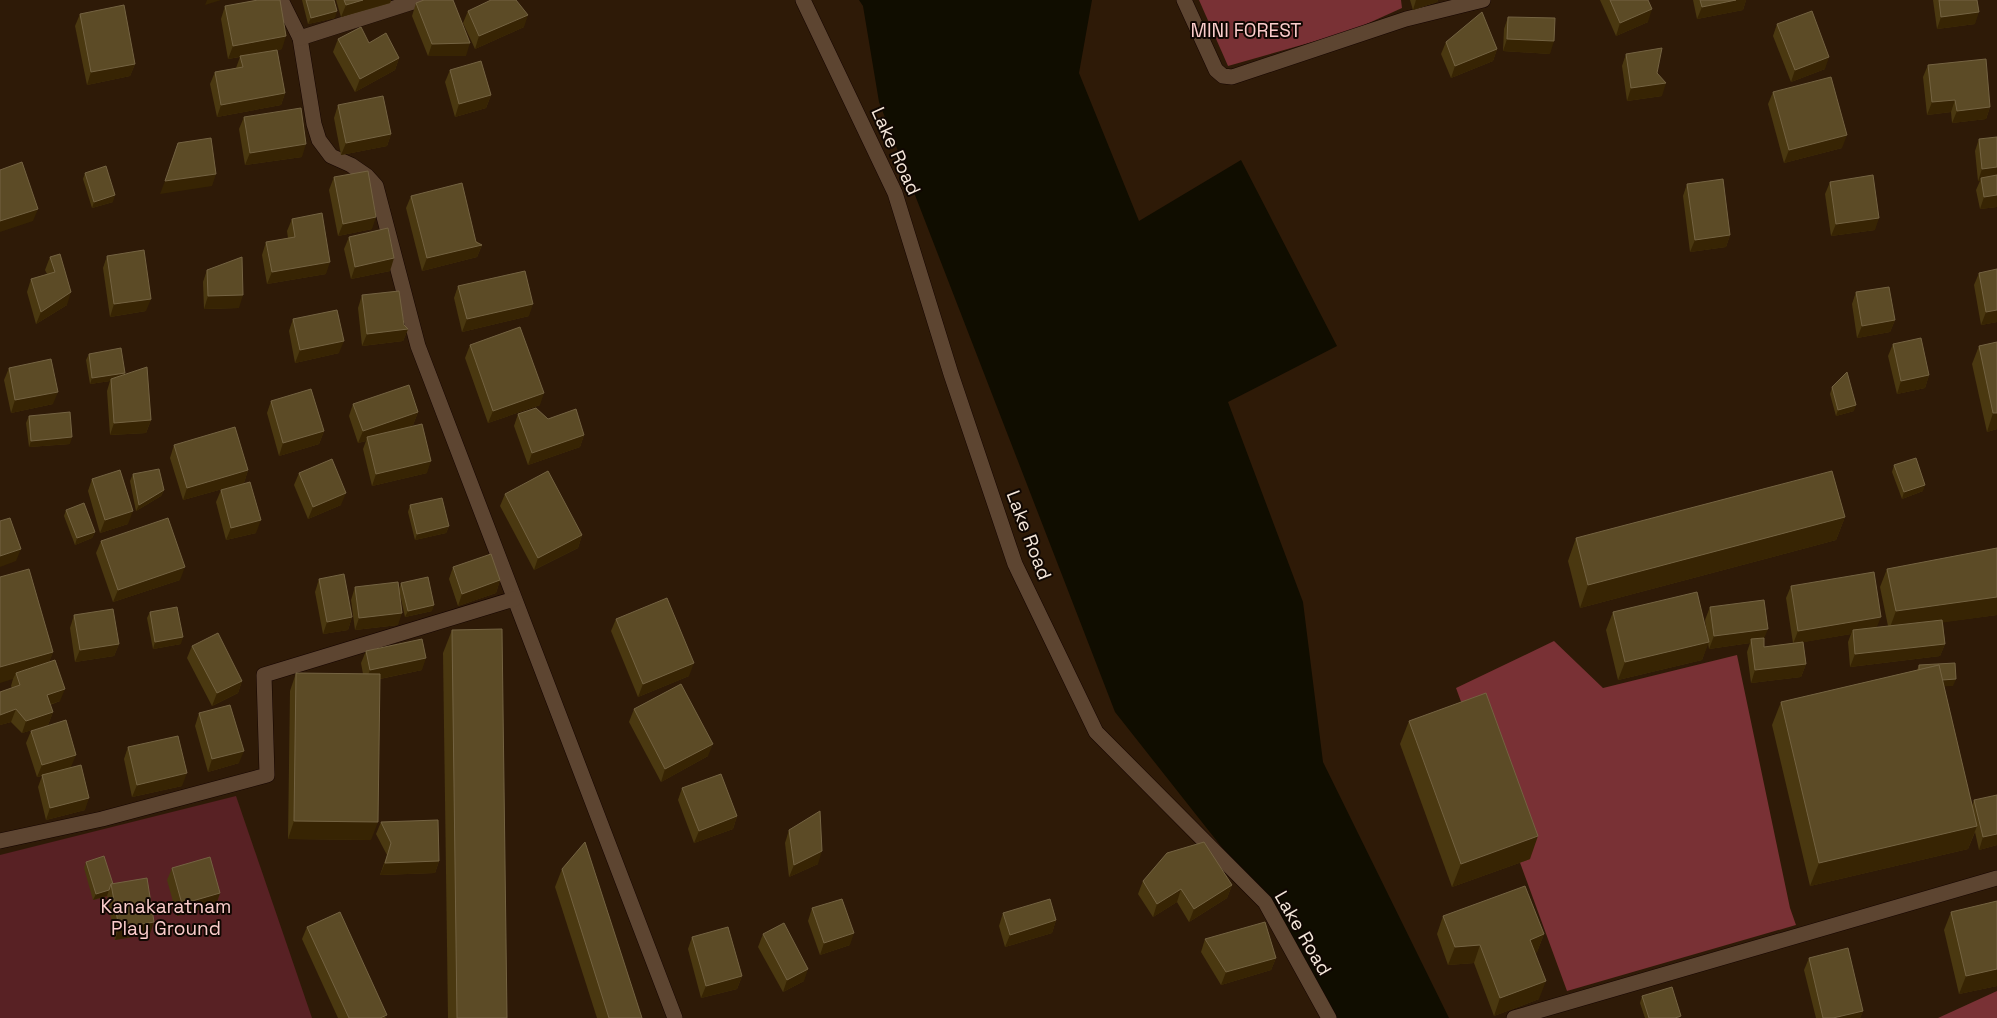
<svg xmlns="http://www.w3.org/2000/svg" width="1997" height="1018" font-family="'Space Grotesk',sans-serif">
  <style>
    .green { fill: #582124 }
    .forest { fill: #793135 }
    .water { fill: #100d00 }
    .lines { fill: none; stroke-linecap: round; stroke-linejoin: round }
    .street-casing { stroke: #150400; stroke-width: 16 }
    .street { stroke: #5d4531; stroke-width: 15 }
    .wall { fill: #4a3810 }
    .shaded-wall { fill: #372403 }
    .building { fill: #5c4b26; stroke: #746342 }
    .labels { text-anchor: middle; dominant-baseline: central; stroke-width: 4; stroke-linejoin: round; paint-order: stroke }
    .park-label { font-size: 19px; fill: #fbcdcc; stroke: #100702 }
    .street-label { font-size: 19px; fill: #f5e7db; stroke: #100702 }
  </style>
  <rect width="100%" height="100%" fill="#2e1a07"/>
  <!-- green -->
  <polygon class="green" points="236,796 312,1018 0,1018 0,855"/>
  <!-- forest -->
  <g class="forest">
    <polygon points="1199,0 1401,0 1402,8 1351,31 1228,66"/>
    <polygon points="1554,641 1603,688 1737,655 1790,908 1796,925 1567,991 1456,688"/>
    <polygon points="1997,991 1997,1018 1938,1018"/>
  </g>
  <!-- water -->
  <polygon class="water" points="859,0 1092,0 1079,73 1139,221 1241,160 1337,346 1228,402 1303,602 1323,762 1449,1018 1329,1018 1265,902 1115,712 879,102 863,6"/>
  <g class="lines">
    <!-- street casing -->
    <g class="street-casing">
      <g id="street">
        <polyline points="281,0 300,38 314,124 319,140 331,156 351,165 367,176 376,186 418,346 675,1018"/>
        <polyline points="803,0 895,193 951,374 1015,564 1096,732 1265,902 1329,1018"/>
        <polyline points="1184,0 1216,70 1223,76 1232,77 1406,19 1483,0"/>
        <polyline points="300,38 419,0"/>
        <polyline points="0,841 102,819 267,775 264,675 514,599"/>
        <polyline points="1514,1018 1997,878"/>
      </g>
    </g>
    <!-- street -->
    <use href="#street" class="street"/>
  </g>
  <!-- wall -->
  <g class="wall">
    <polygon points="302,0 334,0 335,18 308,24"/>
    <polygon points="336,0 391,0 390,3 341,17"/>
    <polygon points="1410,0 1438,0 1437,2 1413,10"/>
    <polygon points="1600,0 1648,0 1648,22 1616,36"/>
    <polygon points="1693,0 1746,0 1743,10 1697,19"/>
    <polygon points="1933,0 1977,0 1975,24 1937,29"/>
    <polygon points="416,3 466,56 428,56 412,16"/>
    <polygon points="225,6 282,49 277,50 285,93 281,105 217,117 210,84 215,72 236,68 240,57 228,59 221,19"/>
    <polygon points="468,11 524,27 475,49 463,23"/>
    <polygon points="80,14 135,64 130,76 87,85 75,26"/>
    <polygon points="1508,17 1550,54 1503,51 1504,29"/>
    <polygon points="1777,24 1825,69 1791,82 1773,36"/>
    <polygon points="338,39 369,43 399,58 395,70 355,92 333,52"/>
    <polygon points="1446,42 1497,49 1493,61 1451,78 1441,54"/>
    <polygon points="1626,54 1662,96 1627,101 1622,66"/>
    <polygon points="1928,65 1990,107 1986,119 1952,123 1951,112 1927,115 1923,77"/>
    <polygon points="450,70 491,95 486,108 455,117 445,82"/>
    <polygon points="1773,92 1842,148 1784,163 1768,104"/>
    <polygon points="338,105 391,134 387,146 341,155 334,118"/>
    <polygon points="244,117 302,157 245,165 239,129"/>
    <polygon points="1979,139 1997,207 1980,209 1976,190 1980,181 1978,181 1975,151"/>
    <polygon points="85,173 113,202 92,208 83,179"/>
    <polygon points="334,177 372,229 338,236 329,190"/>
    <polygon points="1830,182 1875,230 1831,236 1825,194"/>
    <polygon points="1687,184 1730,235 1726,247 1690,252 1683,196"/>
    <polygon points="411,196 482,245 477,257 422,271 406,208"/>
    <polygon points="292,219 326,274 267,284 262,255 266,242 288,238 287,231"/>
    <polygon points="349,237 390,271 351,279 344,249"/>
    <polygon points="107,256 146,311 110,317 103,268"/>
    <polygon points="50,257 67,305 36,324 27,292 31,279 47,274 45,270"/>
    <polygon points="207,270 239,308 204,309 203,282"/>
    <polygon points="1979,273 1997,322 1981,325 1974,285"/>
    <polygon points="458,286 529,316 462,332 454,298"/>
    <polygon points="1856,292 1895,320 1890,332 1857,338 1852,304"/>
    <polygon points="362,295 408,329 403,341 362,346 358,308"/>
    <polygon points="293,319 339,353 295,363 289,331"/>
    <polygon points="1997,342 1997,429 1987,432 1972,364 1979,346"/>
    <polygon points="1893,344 1929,375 1925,388 1897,394 1888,356"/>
    <polygon points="470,345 540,405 488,423 465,358"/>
    <polygon points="89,354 125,373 125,374 151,420 146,433 110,435 107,391 110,381 90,384 86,360"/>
    <polygon points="9,368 53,404 11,413 4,380"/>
    <polygon points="1832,387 1854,411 1836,416 1830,394"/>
    <polygon points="271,401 324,431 319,444 279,456 267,413"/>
    <polygon points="353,404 418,412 413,425 401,429 427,473 372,486 363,449 366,441 358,443 349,416"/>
    <polygon points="518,414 548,419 584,435 580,447 528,465 514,426"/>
    <polygon points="29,416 70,444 29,447 26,423"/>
    <polygon points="174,445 248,470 244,483 183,500 170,458"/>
    <polygon points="1894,465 1923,491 1902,499 1892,472"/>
    <polygon points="299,473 341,505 308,519 294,485"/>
    <polygon points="133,474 164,490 161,496 136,511 130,481"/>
    <polygon points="92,479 128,524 100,533 88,491"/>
    <polygon points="221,490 256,533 226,540 216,502"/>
    <polygon points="505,494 582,535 578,548 534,570 500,506"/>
    <polygon points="410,505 449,526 446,533 415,540 408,512"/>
    <polygon points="66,510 95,532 92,538 75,545 64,516"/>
    <polygon points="1845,517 1836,540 1580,608 1568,561 1576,538"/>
    <polygon points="101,541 180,580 113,602 96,553"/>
    <polygon points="1997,548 1997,615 1943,622 1945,644 1940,656 1850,667 1848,642 1851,634 1803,642 1806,664 1801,677 1751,683 1747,652 1750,643 1709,649 1708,643 1702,660 1618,680 1606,630 1613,612 1707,634 1705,620 1710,607 1764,639 1764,647 1793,643 1786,598 1791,586 1877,627 1888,626 1880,587 1887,569"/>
    <polygon points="453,567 500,580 496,593 458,606 449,579"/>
    <polygon points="0,577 53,652 49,662 60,701 50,705 53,712 48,725 22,733 11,722 0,725 0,692 12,688 11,686 13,679"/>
    <polygon points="319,579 352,617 348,630 323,634 315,592"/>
    <polygon points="401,583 432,611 405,617 400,594 398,625 355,630 351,600 355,587 399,589"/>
    <polygon points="150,612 181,644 153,649 147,618"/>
    <polygon points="74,615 119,644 114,656 75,662 70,628"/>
    <polygon points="616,619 689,676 638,697 611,631"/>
    <polygon points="452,630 507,1018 448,1018 443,653"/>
    <polygon points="192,646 242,681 238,693 212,706 187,658"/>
    <polygon points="366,651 422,670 380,679 371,840 288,839 290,691 296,673 363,674 361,663"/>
    <polygon points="1919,665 1953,686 1944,686 1972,806 1974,800 1997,845 1979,850 1975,832 1968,849 1810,886 1772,725 1781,702 1917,670"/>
    <polygon points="634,709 708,756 661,782 629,722"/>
    <polygon points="199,713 239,763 208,772 195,726"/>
    <polygon points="1409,721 1530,859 1452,887 1400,744"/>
    <polygon points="31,731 71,767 58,771 85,810 46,820 38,787 42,776 37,777 26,743"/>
    <polygon points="128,747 182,786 132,797 124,759"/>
    <polygon points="682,788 737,816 733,829 694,843 678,800"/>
    <polygon points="381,822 439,861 435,873 380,875 387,855 376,834"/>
    <polygon points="789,830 818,864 789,877 785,843"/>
    <polygon points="86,862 113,884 150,934 115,940 107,896 93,900 84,868"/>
    <polygon points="172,868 220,893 216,905 177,916 167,880"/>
    <polygon points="562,869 642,1018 597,1018 555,887"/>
    <polygon points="1143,881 1232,885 1227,898 1189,922 1177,902 1153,917 1138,894"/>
    <polygon points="1997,901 1997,986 1959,994 1944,930 1951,912"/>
    <polygon points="812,908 850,945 820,955 808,921"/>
    <polygon points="1003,913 1056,920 1052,933 1005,947 999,926"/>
    <polygon points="1443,916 1544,934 1537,952 1535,953 1539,999 1494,1016 1474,963 1448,965 1437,934"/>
    <polygon points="307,927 386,1018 338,1018 302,939"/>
    <polygon points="763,934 804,981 783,992 758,947"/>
    <polygon points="692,937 742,976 737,989 701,998 688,949"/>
    <polygon points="1205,939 1276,958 1271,970 1221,985 1201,952"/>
    <polygon points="1809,958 1863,1011 1860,1018 1816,1018 1804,970"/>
    <polygon points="1642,996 1680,1018 1645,1018 1640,1003"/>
  </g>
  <!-- shaded-wall -->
  <g class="shaded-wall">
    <polygon points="207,0 221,0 205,5"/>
    <polygon points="363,0 391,0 390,3 341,17 346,5"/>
    <polygon points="1416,0 1438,0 1437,2 1413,10"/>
    <polygon points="1736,0 1746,0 1743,10 1697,19 1702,7"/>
    <polygon points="1652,9 1648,22 1616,36 1620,23"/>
    <polygon points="337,11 335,18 308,24 311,18"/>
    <polygon points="1979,12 1975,24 1937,29 1941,17"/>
    <polygon points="528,15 524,27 475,49 479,36"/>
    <polygon points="286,36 282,49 228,59 233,46"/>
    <polygon points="1507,39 1554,41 1550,54 1503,51"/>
    <polygon points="470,43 466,56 428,56 432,44"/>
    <polygon points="1497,49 1493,61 1451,78 1455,66"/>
    <polygon points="1829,57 1825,69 1791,82 1795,70"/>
    <polygon points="399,58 395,70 355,92 360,79"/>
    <polygon points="135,64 130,76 87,85 91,72"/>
    <polygon points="1666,83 1662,96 1627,101 1631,88"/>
    <polygon points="285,93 281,105 217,117 221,105"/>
    <polygon points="491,95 486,108 455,117 459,104"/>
    <polygon points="1955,100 1951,112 1927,115 1932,102"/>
    <polygon points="1990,107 1986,119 1952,123 1957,111"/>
    <polygon points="391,134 387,146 341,155 346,143"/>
    <polygon points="1847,135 1842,148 1784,163 1789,150"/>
    <polygon points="306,144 302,157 245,165 250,153"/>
    <polygon points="1997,167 1997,179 1981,178 1980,181 1978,181 1982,169"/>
    <polygon points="216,174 212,186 160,194 165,181"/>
    <polygon points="115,195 113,202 92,208 94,202"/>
    <polygon points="1997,195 1997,207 1980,209 1984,197"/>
    <polygon points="38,209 33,221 0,232 0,221"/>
    <polygon points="376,217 372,229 338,236 343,224"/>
    <polygon points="1879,218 1875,230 1831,236 1836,224"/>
    <polygon points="1730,235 1726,247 1690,252 1695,240"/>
    <polygon points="482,245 477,257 422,271 427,258"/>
    <polygon points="394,258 390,271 351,279 355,267"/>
    <polygon points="330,262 326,274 267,284 272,272"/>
    <polygon points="71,292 67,305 36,324 41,312"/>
    <polygon points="243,295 239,308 204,309 208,296"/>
    <polygon points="151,299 146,311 110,317 114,304"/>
    <polygon points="533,304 529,316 462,332 467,319"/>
    <polygon points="1997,310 1997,322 1981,325 1986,312"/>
    <polygon points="1895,320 1890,332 1857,338 1862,326"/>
    <polygon points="408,329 403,341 362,346 367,334"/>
    <polygon points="344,341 339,353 295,363 300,350"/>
    <polygon points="125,373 123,379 111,379 110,381 90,384 92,378"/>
    <polygon points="1929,375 1925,388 1897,394 1901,381"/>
    <polygon points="58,392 53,404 11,413 15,400"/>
    <polygon points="544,393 540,405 488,423 493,411"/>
    <polygon points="1856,405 1854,411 1836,416 1838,410"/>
    <polygon points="418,412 413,425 368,440 367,437 366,441 358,443 363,431"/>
    <polygon points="1993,413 1997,413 1997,429 1987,432"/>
    <polygon points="151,420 146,433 110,435 114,423"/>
    <polygon points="324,431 319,444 279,456 283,443"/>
    <polygon points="584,435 580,447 528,465 532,453"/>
    <polygon points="72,437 70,444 29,447 31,441"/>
    <polygon points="431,461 427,473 372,486 376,474"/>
    <polygon points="248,470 244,483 183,500 187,488"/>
    <polygon points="1925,485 1923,491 1902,499 1904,492"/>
    <polygon points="164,490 161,496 136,511 139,505"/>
    <polygon points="346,493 341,505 308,519 313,507"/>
    <polygon points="133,511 128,524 100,533 105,520"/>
    <polygon points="1845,517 1836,540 1580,608 1588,585"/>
    <polygon points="261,520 256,533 226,540 231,528"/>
    <polygon points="449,526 446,533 415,540 417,534"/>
    <polygon points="95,532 92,538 75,545 77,538"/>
    <polygon points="582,535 578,548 534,570 538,558"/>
    <polygon points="21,549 16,561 0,567 0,556"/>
    <polygon points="185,567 180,580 113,602 118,590"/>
    <polygon points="500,580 496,593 458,606 462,594"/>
    <polygon points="1997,597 1997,615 1889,630 1896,611"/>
    <polygon points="434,605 432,611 405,617 408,611"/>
    <polygon points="402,613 398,625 355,630 359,618"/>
    <polygon points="352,617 348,630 323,634 327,622"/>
    <polygon points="1881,617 1876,629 1853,630 1851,634 1793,644 1798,631"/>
    <polygon points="1768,629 1763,641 1751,639 1750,643 1709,649 1714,636"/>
    <polygon points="183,637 181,644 153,649 155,642"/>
    <polygon points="1709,642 1702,660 1618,680 1625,662"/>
    <polygon points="119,644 114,656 75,662 80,650"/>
    <polygon points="1945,644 1940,656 1850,667 1855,654"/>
    <polygon points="53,652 46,670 16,673 13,679 0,683 0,667"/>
    <polygon points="426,658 422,670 365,682 370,670"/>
    <polygon points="694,663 689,676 638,697 643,684"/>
    <polygon points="1806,664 1801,677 1751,683 1755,670"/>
    <polygon points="1956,679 1953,686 1917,687 1919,681"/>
    <polygon points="242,681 238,693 212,706 217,693"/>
    <polygon points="65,689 60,701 42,707 47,695"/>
    <polygon points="16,709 11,722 0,725 0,715"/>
    <polygon points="53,712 48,725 22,733 26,721"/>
    <polygon points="713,744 708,756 661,782 665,769"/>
    <polygon points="244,751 239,763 208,772 212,759"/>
    <polygon points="76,755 71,767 37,777 42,765"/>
    <polygon points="187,773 182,786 132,797 137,785"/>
    <polygon points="89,798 85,810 46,820 50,808"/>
    <polygon points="737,816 733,829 694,843 699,831"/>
    <polygon points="294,821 378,822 371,840 288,839"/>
    <polygon points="1977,826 1968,849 1810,886 1819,863"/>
    <polygon points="1997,834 1997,845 1979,850 1983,837"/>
    <polygon points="1538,836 1530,859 1452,887 1461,864"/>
    <polygon points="822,851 818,864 789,877 794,865"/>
    <polygon points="439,861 435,873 380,875 385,863"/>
    <polygon points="1232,885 1227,898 1189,922 1194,909"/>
    <polygon points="1181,889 1177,902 1153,917 1157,904"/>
    <polygon points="109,890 107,896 93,900 96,894"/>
    <polygon points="220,893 216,905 177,916 182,904"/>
    <polygon points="1056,920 1052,933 1005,947 1010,935"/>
    <polygon points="154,922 150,934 115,940 119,928"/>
    <polygon points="854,933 850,945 820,955 824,943"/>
    <polygon points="1544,934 1537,952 1523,958 1530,940"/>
    <polygon points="1480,945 1474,963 1448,965 1455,947"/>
    <polygon points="1276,958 1271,970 1221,985 1226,972"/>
    <polygon points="808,969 804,981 783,992 787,980"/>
    <polygon points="1997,969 1997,986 1959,994 1966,976"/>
    <polygon points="742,976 737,989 701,998 706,986"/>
    <polygon points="1546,981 1539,999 1494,1016 1500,998"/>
    <polygon points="1863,1011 1860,1018 1833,1018"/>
  </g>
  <!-- building -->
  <g class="building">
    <polygon points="258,0 280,0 286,36 233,46 225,6"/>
    <polygon points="306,0 334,0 337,11 311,18"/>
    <polygon points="344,0 363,0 346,5"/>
    <polygon points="424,0 453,0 470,43 432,44 416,3"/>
    <polygon points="491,0 516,0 528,15 479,36 468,11"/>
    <polygon points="1610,0 1648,0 1652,9 1620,23"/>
    <polygon points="1700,0 1736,0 1702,7"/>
    <polygon points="1939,0 1977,0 1979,12 1941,17"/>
    <polygon points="124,5 135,64 91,72 80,14"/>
    <polygon points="1812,11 1829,57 1795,70 1777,24"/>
    <polygon points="1482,12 1497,49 1455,66 1446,42"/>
    <polygon points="1508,17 1555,18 1554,41 1507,39"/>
    <polygon points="361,27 369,43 386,33 399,58 360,79 338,39"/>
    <polygon points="1662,48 1657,73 1666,83 1631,88 1626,54"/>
    <polygon points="277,50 285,93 221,105 215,72 243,67 240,56"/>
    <polygon points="1986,59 1990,107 1957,111 1955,100 1932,102 1928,65"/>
    <polygon points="481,61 491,95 459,104 450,70"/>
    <polygon points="1831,77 1847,135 1789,150 1773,92"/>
    <polygon points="383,96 391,134 346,143 338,105"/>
    <polygon points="301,108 306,144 250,153 244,117"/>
    <polygon points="1997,137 1997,167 1982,169 1979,139"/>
    <polygon points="211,138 216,174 165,181 178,143"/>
    <polygon points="22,162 38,209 0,221 0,170"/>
    <polygon points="106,166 115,195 94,202 85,173"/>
    <polygon points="368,171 376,217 343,224 334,177"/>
    <polygon points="1873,175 1879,218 1836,224 1830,182"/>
    <polygon points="1997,175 1997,195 1984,197 1981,178"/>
    <polygon points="1723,179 1730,235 1695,240 1687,184"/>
    <polygon points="462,183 476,242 482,245 427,258 411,196"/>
    <polygon points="322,213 330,262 272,272 266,242 295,237 292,219"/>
    <polygon points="388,228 394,258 355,267 349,237"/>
    <polygon points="144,250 151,299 114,304 107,256"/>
    <polygon points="60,254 71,292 41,312 31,279 55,272 50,257"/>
    <polygon points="242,257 243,295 208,296 207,270"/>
    <polygon points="1997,269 1997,310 1986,312 1979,273"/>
    <polygon points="525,271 533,304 467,319 458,286"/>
    <polygon points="1889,287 1895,320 1862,326 1856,292"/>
    <polygon points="399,291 404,325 408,329 367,334 362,295"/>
    <polygon points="337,310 344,341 300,350 293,319"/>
    <polygon points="520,327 544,393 493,411 470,345"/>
    <polygon points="1921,338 1929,375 1901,381 1893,344"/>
    <polygon points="1997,342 1997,413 1993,413 1979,346"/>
    <polygon points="121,348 125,373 92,378 89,354"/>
    <polygon points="51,359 58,392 15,400 9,368"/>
    <polygon points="147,367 151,420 114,423 111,379"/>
    <polygon points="1847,372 1856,405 1838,410 1832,387"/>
    <polygon points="409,385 418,412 363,431 353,404"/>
    <polygon points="311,389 324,431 283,443 271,401"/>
    <polygon points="536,408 548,419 576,409 584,435 532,453 518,414"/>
    <polygon points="70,412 72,437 31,441 29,416"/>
    <polygon points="422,424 431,461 376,474 367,437"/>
    <polygon points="235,427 248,470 187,488 174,445"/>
    <polygon points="1916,458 1925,485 1904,492 1894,465"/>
    <polygon points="332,459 346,493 313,507 299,473"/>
    <polygon points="159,469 164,490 139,505 133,474"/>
    <polygon points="120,470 133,511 105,520 92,479"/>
    <polygon points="548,471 582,535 538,558 505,494"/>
    <polygon points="1832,471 1845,517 1588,585 1576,538"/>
    <polygon points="250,482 261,520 231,528 221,490"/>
    <polygon points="442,498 449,526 417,534 410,505"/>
    <polygon points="84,503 95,532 77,538 66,510"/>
    <polygon points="10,518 21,549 0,556 0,521"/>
    <polygon points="168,518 185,567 118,590 101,541"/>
    <polygon points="1997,548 1997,597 1896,611 1887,569"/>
    <polygon points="491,554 500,580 462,594 453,567"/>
    <polygon points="29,569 53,652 0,667 0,577"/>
    <polygon points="1874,572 1881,617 1798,631 1791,586"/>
    <polygon points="344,574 352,617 327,622 319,579"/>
    <polygon points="428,577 434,605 408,611 401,583"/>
    <polygon points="398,582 402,613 359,618 355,587"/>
    <polygon points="1697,592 1709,642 1625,662 1613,612"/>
    <polygon points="667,598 694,663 643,684 616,619"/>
    <polygon points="1764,600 1768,629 1714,636 1710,607"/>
    <polygon points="177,607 183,637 155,642 150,612"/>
    <polygon points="113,609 119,644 80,650 74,615"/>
    <polygon points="1942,620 1945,644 1855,654 1853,630"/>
    <polygon points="502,629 507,1018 457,1018 452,630"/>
    <polygon points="218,633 242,681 217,693 192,646"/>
    <polygon points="1764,638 1764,647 1803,642 1806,664 1755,670 1751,639"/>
    <polygon points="422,639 426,658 370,670 366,651"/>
    <polygon points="55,660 65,689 47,695 53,712 26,721 16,709 0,715 0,692 20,685 16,673"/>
    <polygon points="1955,663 1956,679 1942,680 1939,665 1919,670 1919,665"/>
    <polygon points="1939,665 1977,826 1819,863 1781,702"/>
    <polygon points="296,673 380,674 378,822 294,821"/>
    <polygon points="681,684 713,744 665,769 634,709"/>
    <polygon points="1486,693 1538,836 1461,864 1409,721"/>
    <polygon points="230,705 244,751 212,759 199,713"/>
    <polygon points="66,720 76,755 42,765 31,731"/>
    <polygon points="178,736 187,773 137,785 128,747"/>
    <polygon points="81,765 89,798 50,808 42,775"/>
    <polygon points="721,774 737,816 699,831 682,788"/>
    <polygon points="1997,795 1997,834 1983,837 1974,800"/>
    <polygon points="820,811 822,851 794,865 789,830"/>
    <polygon points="438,820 439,861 385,863 391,843 381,822"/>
    <polygon points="585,842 642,1018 609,1018 562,869"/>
    <polygon points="1204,842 1232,885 1194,909 1181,889 1157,904 1143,881 1167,853"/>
    <polygon points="104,856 113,884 111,884 109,890 96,894 86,862"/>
    <polygon points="210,857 220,893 182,904 172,868"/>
    <polygon points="147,878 154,922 119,928 111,884"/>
    <polygon points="1525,886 1544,934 1530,940 1546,981 1500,998 1480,945 1455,947 1443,916"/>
    <polygon points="842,899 854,933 824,943 812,908"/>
    <polygon points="1050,899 1056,920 1010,935 1003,913"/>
    <polygon points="1997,901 1997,969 1966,976 1951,912"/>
    <polygon points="340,912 387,1015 380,1018 349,1018 307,927"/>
    <polygon points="1265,922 1276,958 1226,972 1205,939"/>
    <polygon points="784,923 808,969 787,980 763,934"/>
    <polygon points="728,927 742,976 706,986 692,937"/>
    <polygon points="1848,948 1863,1011 1833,1018 1823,1018 1809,958"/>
    <polygon points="1672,987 1681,1016 1675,1018 1649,1018 1642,996"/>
  </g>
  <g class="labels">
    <!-- park labels -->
    <g class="park-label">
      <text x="1246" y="30">MINI FOREST</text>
      <text x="166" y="906">Kanakaratnam<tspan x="166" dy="22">Play Ground</tspan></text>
    </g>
    <!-- street labels -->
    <g class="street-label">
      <text transform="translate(896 151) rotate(66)">Lake Road</text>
      <text transform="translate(1029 535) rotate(69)">Lake Road</text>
      <text transform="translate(1303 933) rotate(60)">Lake Road</text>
    </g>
  </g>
</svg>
